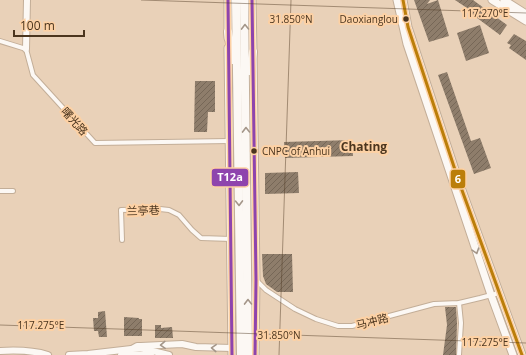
<svg xmlns="http://www.w3.org/2000/svg" width="526" height="355" font-family="'Open Sans','Noto Sans SC',sans-serif">
  <style>
    .building { fill: url(#building-hatch) }
    .lines { fill: none; stroke-linecap: round; stroke-linejoin: round }
    .street-casing { stroke: #c3ae98; stroke-width: 6 }
    .secondary-casing { stroke: #c3ae98; stroke-width: 8 }
    .primary-casing { stroke: #c3ae98; stroke-width: 9 }
    .highway-casing { stroke: #c3ae98; stroke-width: 10 }
    .street { stroke: #fcf8f4; stroke-width: 4 }
    .secondary { stroke: #fcf8f4; stroke-width: 6 }
    .primary { stroke: #fcf8f4; stroke-width: 7 }
    .highway { stroke: #fcf8f4; stroke-width: 8 }
    .bus-1-casing { stroke: #fdd1a4; stroke-width: 6 }
    .bus-2-casing { stroke: #fdd1a4; stroke-width: 6 }
    .bus-1 { stroke: #bb7e0a; stroke-width: 3 }
    .bus-2 { stroke: #8e44ad; stroke-width: 3 }
    .oneway { stroke: #a49689 }
    .ticks { fill: none; stroke: #4b351e; stroke-width: 1; stroke-opacity: 0.45 }
    .bus-dot { fill: #4b351e; stroke: #fdd1a4; stroke-width: 1.5 }
    .labels { text-anchor: middle; dominant-baseline: central; stroke-width: 4; stroke-linejoin: round; paint-order: stroke }
    .bus-label { font-size: 10px; fill: #4b351e; stroke: #fdd1a4; text-anchor: end }
    .street-label { font-size: 11px; fill: #4b351e; stroke: #fdd1a4 }
    .neighbourhood-label { font-size: 12px; font-weight: bold; fill: #4b351e; stroke: #fdd1a4 }
    .ticks-label { font-size: 10px; text-anchor: middle; fill: #4b351e; stroke: #fdd1a4; stroke-width: 4; stroke-linejoin: round; paint-order: stroke }
    .line-badge { stroke: #fdd1a4; stroke-width: 1.5 }
    .badge-label { font-size: 11px; text-anchor: middle; font-weight: bold; fill: #fff }
  </style>
  <defs>
    <pattern id="building-hatch" width="6" height="6" patternUnits="userSpaceOnUse"><rect width="6" height="6" fill="#8e7d6b"/><path d="M-1 1l2-2M0 6l6-6M5 7l2-2" fill="none" stroke="#766757"/></pattern>
  </defs>
  <rect width="100%" height="100%" fill="#e9d1b8"/>
  <!-- building -->
  <g class="building">
    <polygon points="414,0 430,0 427,4 438,0 449,36 429,42"/>
    <polygon points="455,0 473,0 507,25 500,35 469,12 470,10"/>
    <polygon points="480,25 489,53 466,61 457,33"/>
    <polygon points="514,34 526,41 526,60 509,48 511,45 507,43"/>
    <polygon points="447,72 471,141 480,138 491,168 474,174 438,75"/>
    <polygon points="195,81 215,81 215,112 208,112 207,132 194,132"/>
    <polygon points="352,140 353,156 285,158 284,142"/>
    <polygon points="298,172 299,193 265,194 265,173"/>
    <polygon points="262,254 292,254 293,292 277,292 266,284 263,276"/>
    <polygon points="445,307 456,307 457,323 456,355 443,355 447,325"/>
    <polygon points="105,311 107,337 99,337 98,331 94,331 93,318 98,318 98,312"/>
    <polygon points="124,317 139,318 139,319 142,319 142,336 124,336"/>
    <polygon points="155,325 161,325 161,328 172,327 173,338 155,338"/>
  </g>
  <g class="lines">
    <!-- street casing -->
    <g class="street-casing">
      <g id="street">
        <polyline points="0,41 26,49 33,75 95,143 230,141"/>
        <polyline points="0,191 13,191"/>
        <polyline points="122,240 121,210 160,209 169,210 179,215 192,230 201,238 231,239"/>
        <polyline points="257,281 266,290 295,309 316,319 338,326 352,326 434,304 459,303 480,298 499,293"/>
        <polyline points="459,303 461,323 459,355"/>
      </g>
    </g>
    <!-- secondary casing -->
    <g class="secondary-casing">
      <g id="secondary">
        <polyline points="26,49 27,0"/>
        <polyline points="130,350 137,346 141,346 182,344 196,347 232,348"/>
        <path d="M 0,351 C 17,350 32,350 48,355"/>
        <polyline points="69,355 88,354 140,348 169,355"/>
        <polyline points="121,355 129,354 151,355"/>
      </g>
    </g>
    <!-- primary casing -->
    <g class="primary-casing">
      <g id="primary">
        <polyline points="228,0 228,38"/>
        <polyline points="252,0 253,52 256,280 255,355"/>
        <polyline points="397,0 407,44 491,295 513,355"/>
        <polyline points="403,0 408,27 459,182 522,355"/>
        <polyline points="492,0 526,21"/>
        <polyline points="504,0 526,14"/>
        <polyline points="228,48 232,355"/>
      </g>
    </g>
    <!-- highway casing -->
    <g class="highway-casing">
      <g id="highway">
        <polyline points="236,0 241,355"/>
        <polyline points="244,0 248,355"/>
        <polyline points="228,32 233,60"/>
        <polyline points="250,71 253,52"/>
      </g>
    </g>
    <!-- street -->
    <use href="#street" class="street"/>
    <!-- secondary -->
    <use href="#secondary" class="secondary"/>
    <!-- primary -->
    <use href="#primary" class="primary"/>
    <!-- highway -->
    <use href="#highway" class="highway"/>
    <!-- bus-1 casing -->
    <g class="bus-1-casing">
      <polyline id="bus-1" points="403,0 408,27 459,182 522,355"/>
    </g>
    <!-- bus-2 casing -->
    <g class="bus-2-casing">
      <g id="bus-2">
        <polyline points="228,0 232,355"/>
        <polyline points="252,0 256,280 255,355"/>
      </g>
    </g>
    <!-- bus-1 -->
    <use href="#bus-1" class="bus-1"/>
    <!-- bus-2 -->
    <use href="#bus-2" class="bus-2"/>
  </g>
  <!-- one-way arrows -->
  <defs><path id="oneway-chevron" d="M-2-3.5L2.5 0L-2 3.5" fill="none" stroke-width="1.6" stroke-linecap="round" stroke-linejoin="round"/></defs>
  <g class="oneway">
    <use href="#oneway-chevron" transform="translate(245 27) rotate(-91)"/>
    <use href="#oneway-chevron" transform="translate(246 130) rotate(-91)"/>
    <use href="#oneway-chevron" transform="translate(239 203) rotate(89)"/>
    <use href="#oneway-chevron" transform="translate(476 251) rotate(72)"/>
    <use href="#oneway-chevron" transform="translate(248 302) rotate(-91)"/>
    <use href="#oneway-chevron" transform="translate(163 345) rotate(177)"/>
    <use href="#oneway-chevron" transform="translate(214 348) rotate(-177)"/>
  </g>
  <!-- ticks -->
  <path class="ticks" d="M 141,0 L 526,13M 0,325 L 526,343M 279,355 L 291,0"/>
  <!-- markers -->
  <g class="bus-dot">
    <circle cx="406" cy="19" r="3.5"/>
    <circle cx="254" cy="151" r="3.5"/>
  </g>
  <g class="labels">
    <!-- bus labels -->
    <g class="bus-label">
      <text x="398" y="19">Daoxianglou</text>
      <text x="262" y="151" text-anchor="start">CNPC of Anhui</text>
    </g>
    <!-- street labels -->
    <g class="street-label">
      <text transform="translate(75 121) rotate(48)">曙光路</text>
      <text transform="translate(143 210) rotate(-2)">兰亭巷</text>
      <text transform="translate(372 321) rotate(-15)">马冲路</text>
    </g>
    <!-- neighbourhood labels -->
    <g class="neighbourhood-label">
      <text x="364" y="146">Chating</text>
    </g>
  </g>
  <g class="ticks-label">
    <text x="485" y="17">117.270°E</text>
    <text x="291" y="23">31.850°N</text>
    <text x="41" y="329">117.275°E</text>
    <text x="279" y="339">31.850°N</text>
    <text x="485" y="346">117.275°E</text>
  </g>
  <g class="line-badge">
    <rect x="211" y="168" width="38" height="19" rx="4" fill="#8e44ad"/>
    <rect x="450" y="169" width="16" height="20" rx="4" fill="#bb7e0a"/>
  </g>
  <g class="badge-label">
    <text x="230" y="181">T12a</text>
    <text x="458" y="183">6</text>
  </g>
  <!-- scale -->
  <path d="M14 30v6h70v-6" fill="none" stroke="#4b351e" stroke-width="2"/>
  <text x="20" y="30" font-size="12" fill="#4b351e" stroke="#fdd1a4" stroke-width="3" paint-order="stroke">100 m</text>
</svg>
